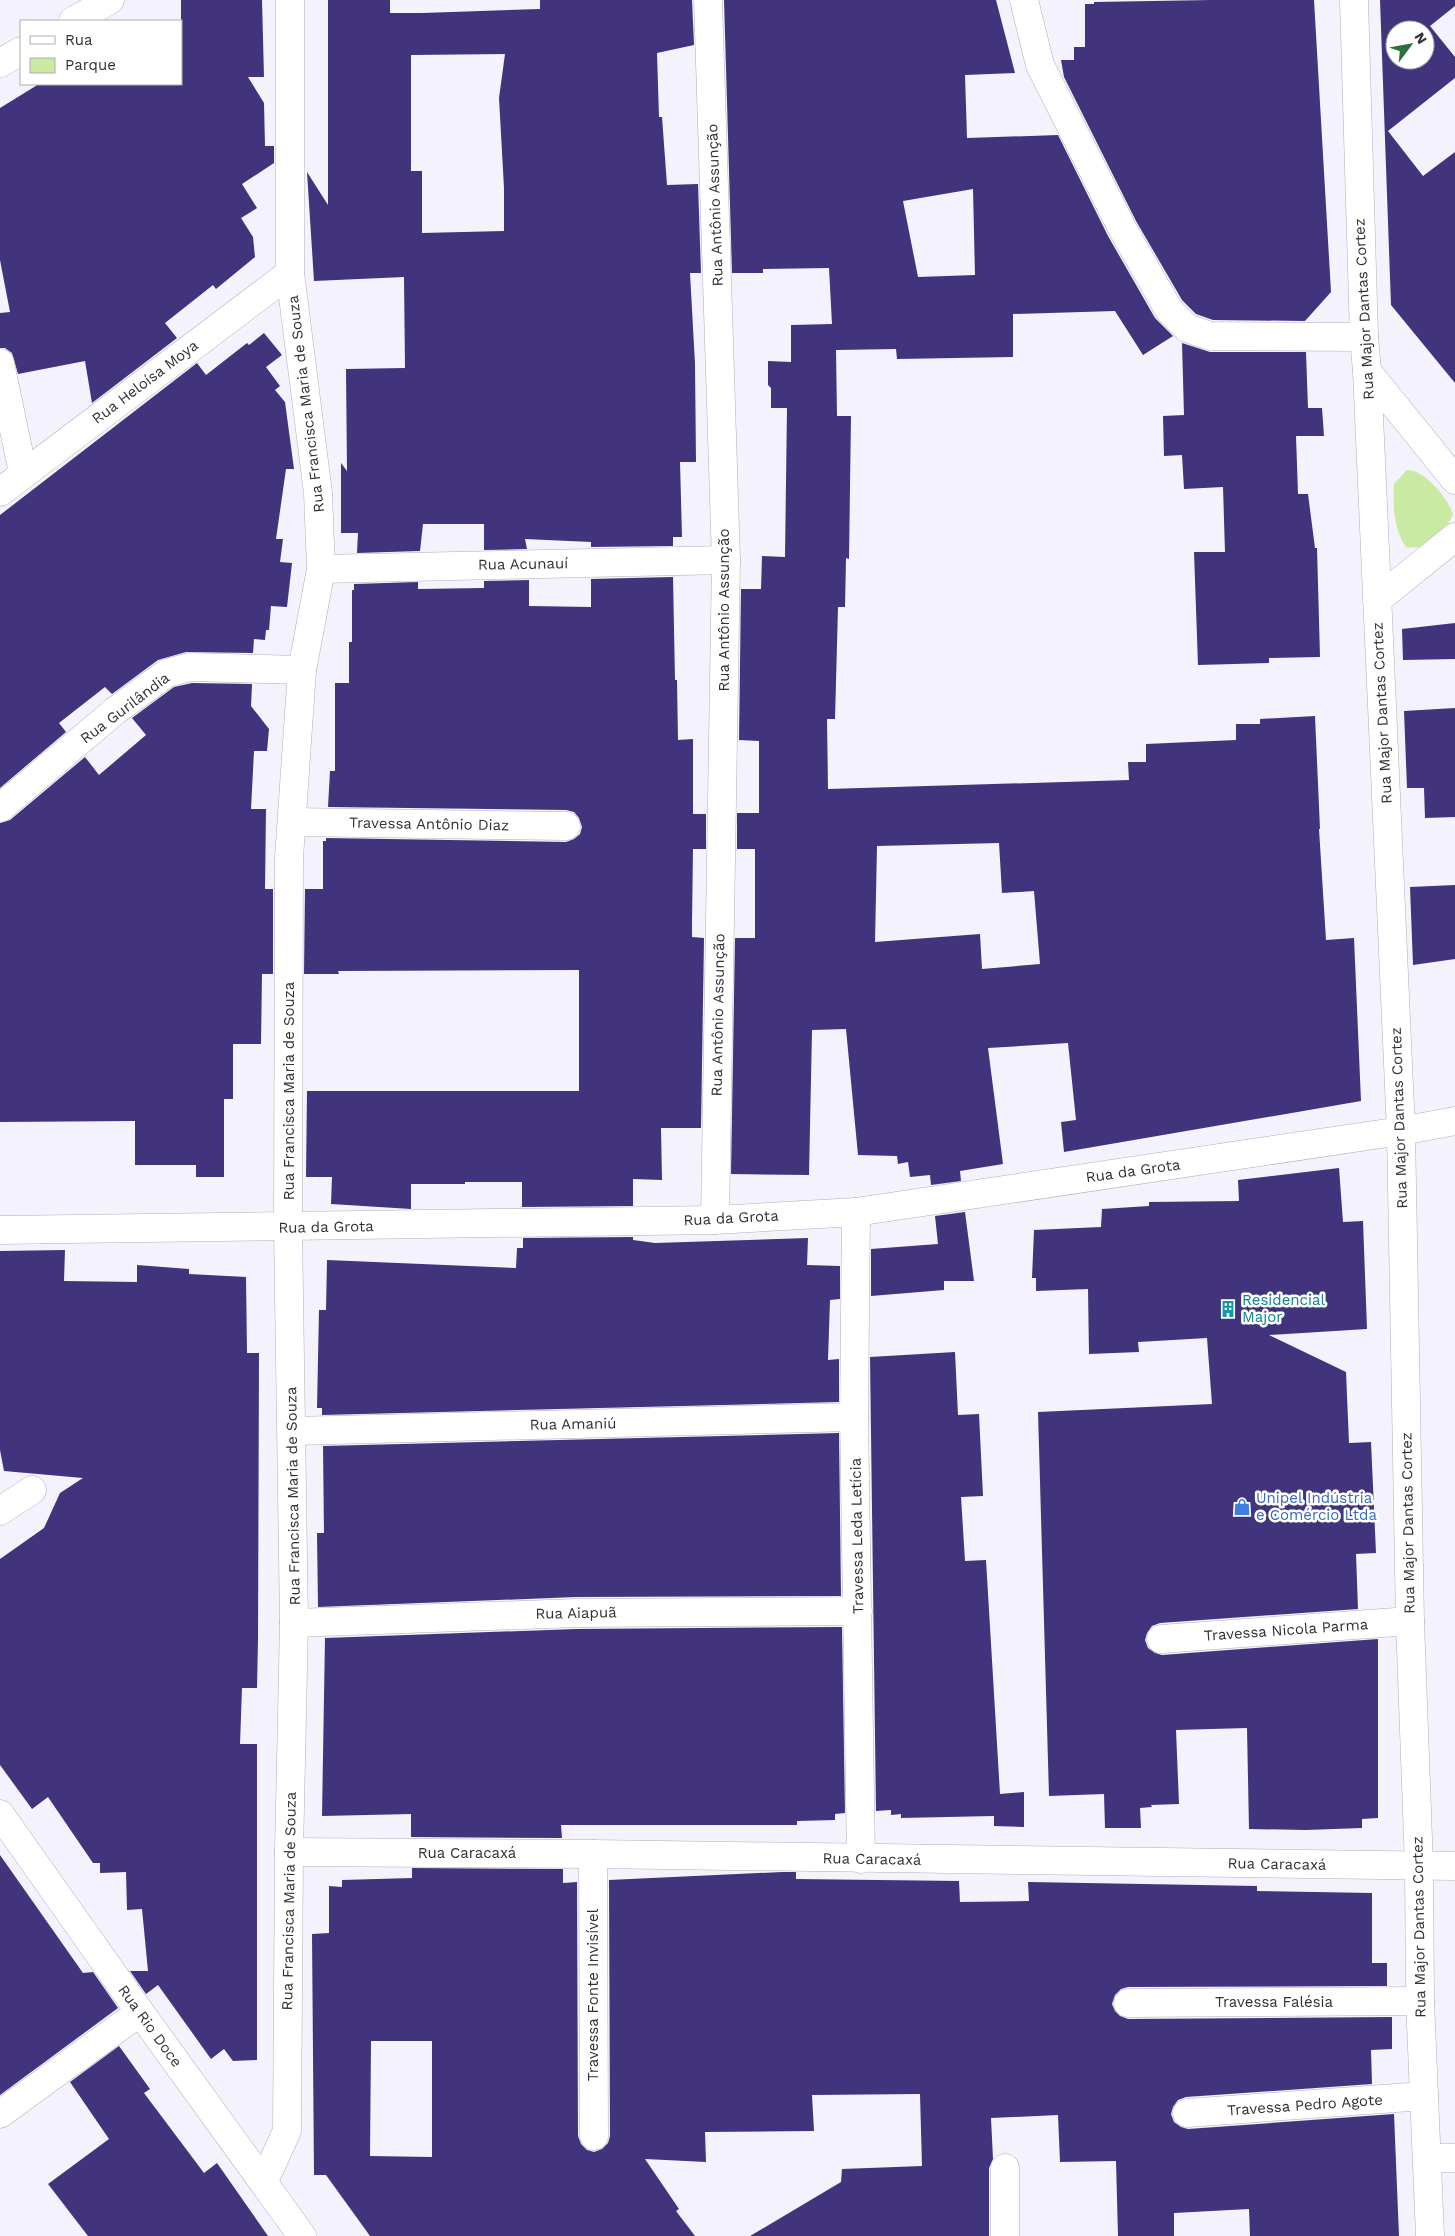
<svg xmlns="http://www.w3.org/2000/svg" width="1455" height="2236" font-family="'Work Sans',sans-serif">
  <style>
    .green { fill: #c9eaa3 }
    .building { fill: #41347c; fill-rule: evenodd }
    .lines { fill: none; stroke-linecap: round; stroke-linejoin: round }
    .minor-casing { stroke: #b0b0b9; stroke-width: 29 }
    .minor { stroke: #fff; stroke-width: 28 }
    .labels { text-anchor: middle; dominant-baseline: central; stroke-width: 5; stroke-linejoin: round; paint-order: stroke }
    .street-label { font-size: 15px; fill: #313135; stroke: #fff }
    .culture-label { font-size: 15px; fill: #0d838f; stroke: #fff; text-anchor: start }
    .shop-label { font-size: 15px; fill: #366cbe; stroke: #fff; text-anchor: start }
  </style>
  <rect width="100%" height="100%" fill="#f3f2fd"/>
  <!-- green -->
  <path class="green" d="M 1407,470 C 1424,469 1449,499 1453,515 C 1442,535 1431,551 1406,547 C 1393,528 1393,505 1394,484 Z"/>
  <!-- building -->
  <g class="building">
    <polygon points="181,0 262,0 264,77 248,77 264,103 265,146 274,146 274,163 242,184 257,208 241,218 253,237 255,257 216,289 213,285 165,323 177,338 92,403 85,361 18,374 12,353 5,348 0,348 0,313 10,312 0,260 0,108 39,84 181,84"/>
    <path d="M 328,0 L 390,0 L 390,13 L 422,13 L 540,9 L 540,0 L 692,0 L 694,45 L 657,53 L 659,117 L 662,117 L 667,185 L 698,184 L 701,273 L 690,273 L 695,364 L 696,462 L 680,462 L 682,537 L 673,537 L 673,546 L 591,547 L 591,542 L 525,539 L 527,549 L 484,550 L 484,524 L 423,524 L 420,551 L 357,553 L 358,533 L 341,533 L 341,463 L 347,471 L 346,369 L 405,368 L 404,277 L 314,281 L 307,172 L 328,205 ZM 505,54 L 499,98 L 504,188 L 504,231 L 422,233 L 422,171 L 411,171 L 411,55 Z"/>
    <path d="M 724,0 L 996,0 L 1015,73 L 965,75 L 967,138 L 1058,135 L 1108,236 L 1155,318 L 1173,336 L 1143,355 L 1115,311 L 1013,314 L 1013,357 L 897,359 L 896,349 L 836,350 L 837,416 L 851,416 L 849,559 L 846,558 L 845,607 L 838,607 L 835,719 L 827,719 L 828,789 L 1129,780 L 1128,762 L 1146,762 L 1146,744 L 1236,740 L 1236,724 L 1260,724 L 1260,719 L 1315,716 L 1320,829 L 1319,829 L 1326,940 L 1354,938 L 1361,1101 L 1064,1152 L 1061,1122 L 1076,1120 L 1068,1043 L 988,1048 L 1003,1164 L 960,1171 L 961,1181 L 931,1185 L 930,1175 L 910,1177 L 908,1162 L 898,1164 L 897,1156 L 858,1155 L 846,1029 L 812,1030 L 809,1175 L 731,1174 L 735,938 L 755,938 L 755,849 L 737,849 L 737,813 L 759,813 L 759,741 L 739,740 L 741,589 L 761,589 L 762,556 L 785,557 L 787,408 L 771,408 L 771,388 L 768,385 L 768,361 L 791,362 L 791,325 L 832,324 L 829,268 L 763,269 L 763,273 L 732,273 ZM 973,189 L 975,275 L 918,277 L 903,201 ZM 999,843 L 1002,893 L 1034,891 L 1040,964 L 982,969 L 980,934 L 875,942 L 877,846 Z"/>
    <polygon points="1211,0 1314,0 1331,292 1305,321 1213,320 1196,314 1182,300 1136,221 1064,77 1061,60 1074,60 1074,47 1085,47 1085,4 1094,4 1094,2"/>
    <path d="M 1380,0 L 1455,0 L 1455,6 L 1430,26 L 1455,57 L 1455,78 L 1388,131 L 1423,176 L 1455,152 L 1455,383 L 1391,305 ZM 1395,30 L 1425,30 L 1425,60 L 1395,60 Z"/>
    <polygon points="264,333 282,355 266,367 280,386 275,390 285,402 294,469 286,469 276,539 283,539 280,562 292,563 287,607 271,606 269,630 266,630 265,640 254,639 253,653 186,652 158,660 112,694 105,687 59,723 66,732 0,788 0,515 197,363 206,375 247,343 249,345"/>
    <polygon points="1182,343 1210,352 1306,352 1308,408 1322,408 1324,436 1296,436 1298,494 1308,494 1315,548 1317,548 1320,657 1269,658 1269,663 1198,665 1194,552 1225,552 1223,487 1184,489 1182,455 1164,456 1163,416 1184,415"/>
    <polygon points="673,577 675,680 677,680 678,740 693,739 693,814 706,814 706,849 693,849 692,922 692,937 704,938 701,1128 661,1128 662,1180 633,1179 633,1206 522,1207 522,1182 465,1182 465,1184 411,1184 411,1209 331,1204 332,1177 306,1177 307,1091 579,1091 579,970 338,971 339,974 304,974 305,889 323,889 323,841 326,841 326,838 566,842 574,839 580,834 582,827 579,818 574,812 566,810 328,807 330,771 335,771 335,683 349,683 349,642 352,642 352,590 354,590 354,584 418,582 418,589 484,588 484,581 529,580 529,606 591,607 591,579"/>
    <polygon points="1455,623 1455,659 1403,660 1402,629"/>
    <polygon points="192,683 252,684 251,706 269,729 267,751 254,751 251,809 266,809 265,889 273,889 273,974 262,974 261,1044 233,1044 233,1099 224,1099 224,1177 196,1177 196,1165 135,1165 135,1121 0,1122 0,823 10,820 85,757 99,775 146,735 132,718 174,687"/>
    <polygon points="1455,708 1455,817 1425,818 1424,788 1407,788 1404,711"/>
    <polygon points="1455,885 1455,959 1413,965 1410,887"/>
    <polygon points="1339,1168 1343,1222 1363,1221 1367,1329 1269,1335 1346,1372 1349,1443 1371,1442 1376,1553 1356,1554 1358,1609 1160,1623 1152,1626 1147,1633 1145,1640 1148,1648 1155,1653 1162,1655 1378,1639 1378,1818 1362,1819 1362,1828 1306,1830 1249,1829 1247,1728 1176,1730 1179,1804 1151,1805 1152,1807 1140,1808 1141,1828 1105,1828 1104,1794 1049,1796 1038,1412 1212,1404 1207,1338 1138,1342 1139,1352 1089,1354 1088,1289 1036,1291 1036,1278 1032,1278 1034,1230 1101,1227 1102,1209 1149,1206 1149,1202 1239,1201 1238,1180"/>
    <polygon points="965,1212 974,1281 944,1281 944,1290 871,1296 871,1249 938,1244 935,1216"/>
    <polygon points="633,1237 633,1240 655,1243 808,1238 807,1265 840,1266 840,1299 830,1300 828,1360 839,1359 839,1402 322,1415 322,1408 317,1408 319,1310 326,1310 327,1260 516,1268 517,1248 523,1248 523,1238"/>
    <polygon points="65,1250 64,1281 137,1282 137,1265 189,1269 189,1274 246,1277 247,1353 259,1353 258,1640 257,1688 242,1688 240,1744 257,1744 257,2060 233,2061 224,2049 211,2059 158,1985 146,1994 130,1971 148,1971 142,1909 127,1910 126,1872 100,1873 100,1863 93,1863 48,1797 32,1809 0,1765 0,1559 44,1528 60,1493 83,1478 4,1471 0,1450 0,1251"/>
    <polygon points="955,1352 958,1415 979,1414 983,1496 961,1497 965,1561 986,1560 1000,1794 1024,1792 1024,1827 994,1826 994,1816 901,1818 901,1814 891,1815 891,1810 876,1811 870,1357"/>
    <polygon points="839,1433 841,1596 576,1597 318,1607 317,1533 324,1533 323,1446"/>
    <polygon points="842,1627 845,1813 835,1814 835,1820 797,1821 797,1825 561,1825 562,1838 411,1837 411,1814 322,1816 325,1638 576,1629"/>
    <polygon points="0,1855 83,1973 93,1972 118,2008 0,2095"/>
    <path d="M 412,1868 L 563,1869 L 563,1883 L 577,1882 L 578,2136 L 581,2144 L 587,2150 L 594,2152 L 602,2149 L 608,2143 L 610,2136 L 609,1880 L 782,1872 L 796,1872 L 796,1879 L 959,1881 L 960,1902 L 1029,1901 L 1028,1882 L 1257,1886 L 1257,1891 L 1372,1893 L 1372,1963 L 1387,1963 L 1387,1986 L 1128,1987 L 1121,1989 L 1115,1995 L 1112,2004 L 1115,2011 L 1120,2016 L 1128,2019 L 1392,2017 L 1392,2049 L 1371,2050 L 1372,2084 L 1186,2097 L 1178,2100 L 1173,2107 L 1171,2114 L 1174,2122 L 1181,2127 L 1188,2129 L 1394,2114 L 1399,2236 L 1250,2236 L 1249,2209 L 1174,2213 L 1174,2236 L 1118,2236 L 1116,2161 L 1060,2162 L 1058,2115 L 991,2118 L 993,2159 L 989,2168 L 989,2236 L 750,2236 L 841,2182 L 842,2169 L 922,2166 L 920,2094 L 812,2095 L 814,2131 L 705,2132 L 706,2162 L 645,2159 L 679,2209 L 676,2211 L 695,2236 L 370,2236 L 326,2175 L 314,2175 L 312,1934 L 329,1933 L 329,1886 L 342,1887 L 342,1880 L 412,1878 ZM 371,2041 L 432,2041 L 432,2157 L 370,2156 Z"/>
    <polygon points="119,2046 150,2089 144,2093 204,2173 217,2163 268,2236 88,2236 48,2184 109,2139 70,2082"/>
  </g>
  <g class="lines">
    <!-- minor casing -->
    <g class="minor-casing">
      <g id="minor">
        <polyline points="708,0 726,560 715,1220"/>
        <polyline points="1024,0 1040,65 1122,228 1169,310 1187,328 1210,336 1364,337"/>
        <polyline points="1354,0 1364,337 1367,371 1401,1131 1410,1621 1419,1866 1420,2001 1430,2236"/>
        <polyline points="73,21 110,0"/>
        <polyline points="0,63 21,51"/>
        <polyline points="0,363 23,473"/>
        <polyline points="1367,371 1455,480"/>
        <polyline points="0,492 290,273"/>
        <polyline points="321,569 726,560"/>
        <polyline points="1377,600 1455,537"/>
        <polyline points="0,808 115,711 167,673 190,667 302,670"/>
        <polyline points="292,822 566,826"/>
        <polyline points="856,1212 854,1417 861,1859"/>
        <polyline points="0,1230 715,1220 856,1212 1401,1131 1455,1121"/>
        <polyline points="293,1431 854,1417"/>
        <polyline points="0,1511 32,1490"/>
        <polyline points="294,1623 576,1613 858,1611"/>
        <polyline points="1161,1639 1410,1621"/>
        <polyline points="0,1814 140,2012 302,2236"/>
        <polyline points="289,1852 593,1854 1455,1866"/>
        <polyline points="593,1854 594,2136"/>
        <polyline points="1128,2003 1420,2001"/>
        <polyline points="1187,2113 1424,2096"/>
        <polyline points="0,2114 140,2012"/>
        <polyline points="1427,2158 1455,2158"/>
        <polyline points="1005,2168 1005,2236"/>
        <polyline points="264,2181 287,2131 289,1852 294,1623 288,1228 289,858 302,670 321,569 318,493 290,273 290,0"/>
      </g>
    </g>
    <!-- minor -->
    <use href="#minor" class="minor"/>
  </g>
  <!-- icons -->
  <defs>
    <g id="building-bare" transform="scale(1.35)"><path d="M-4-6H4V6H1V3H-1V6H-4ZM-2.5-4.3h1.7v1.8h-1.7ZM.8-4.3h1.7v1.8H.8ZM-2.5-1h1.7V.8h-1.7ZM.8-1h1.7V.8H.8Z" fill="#0f9aa8" stroke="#fff" stroke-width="2.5" paint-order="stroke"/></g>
    <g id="shop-bare" transform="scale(1.35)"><path d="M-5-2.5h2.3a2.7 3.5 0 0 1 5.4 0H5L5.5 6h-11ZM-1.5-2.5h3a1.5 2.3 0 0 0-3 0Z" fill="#3f7fe0" stroke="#fff" stroke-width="2.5" paint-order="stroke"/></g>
  </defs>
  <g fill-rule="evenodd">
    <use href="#building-bare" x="1228" y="1309"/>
    <use href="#shop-bare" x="1242" y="1507"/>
  </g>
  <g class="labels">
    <!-- street labels -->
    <g class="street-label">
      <text transform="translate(715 205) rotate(-92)">Rua Antônio Assunção</text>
      <text transform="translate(1364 309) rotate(-93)">Rua Major Dantas Cortez</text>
      <text transform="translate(145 382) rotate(-37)">Rua Heloísa Moya</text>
      <text transform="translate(306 404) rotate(-97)">Rua Francisca Maria de Souza</text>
      <text transform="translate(523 564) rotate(-1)">Rua Acunauí</text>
      <text transform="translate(724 610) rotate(-90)">Rua Antônio Assunção</text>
      <text transform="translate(125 708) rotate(-37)">Rua Gurilândia</text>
      <text transform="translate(1382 713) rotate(-93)">Rua Major Dantas Cortez</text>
      <text transform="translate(429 824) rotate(1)">Travessa Antônio Diaz</text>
      <text transform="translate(718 1015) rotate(-89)">Rua Antônio Assunção</text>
      <text transform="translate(289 1091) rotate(-90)">Rua Francisca Maria de Souza</text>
      <text transform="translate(1399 1118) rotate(-92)">Rua Major Dantas Cortez</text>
      <text transform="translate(1133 1171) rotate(-8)">Rua da Grota</text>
      <text transform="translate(731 1218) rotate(-3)">Rua da Grota</text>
      <text transform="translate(326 1227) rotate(-1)">Rua da Grota</text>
      <text transform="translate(573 1424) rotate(-1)">Rua Amaniú</text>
      <text transform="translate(293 1496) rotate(-91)">Rua Francisca Maria de Souza</text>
      <text transform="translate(1408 1523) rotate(-91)">Rua Major Dantas Cortez</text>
      <text transform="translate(857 1536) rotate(-91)">Travessa Leda Letícia</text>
      <text transform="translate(576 1613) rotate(-1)">Rua Aiapuã</text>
      <text transform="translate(1286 1630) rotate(-4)">Travessa Nicola Parma</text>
      <text x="467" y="1853">Rua Caracaxá</text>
      <text transform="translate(872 1859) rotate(1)">Rua Caracaxá</text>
      <text transform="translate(1277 1864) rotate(1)">Rua Caracaxá</text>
      <text transform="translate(289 1901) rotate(-89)">Rua Francisca Maria de Souza</text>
      <text transform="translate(1419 1927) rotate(-91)">Rua Major Dantas Cortez</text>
      <text transform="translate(593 1995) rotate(-90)">Travessa Fonte Invisível</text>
      <text x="1274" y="2002">Travessa Falésia</text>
      <text transform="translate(150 2026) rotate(54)">Rua Rio Doce</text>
      <text transform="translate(1305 2105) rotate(-4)">Travessa Pedro Agote</text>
    </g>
    <!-- culture labels -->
    <g class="culture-label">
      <text x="1242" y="1300">Residencial<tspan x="1242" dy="17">Major</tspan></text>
    </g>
    <!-- shop labels -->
    <g class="shop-label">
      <text x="1256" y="1498">Unipel Indústria<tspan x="1256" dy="17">e Comércio Ltda</tspan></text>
    </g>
  </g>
  <!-- legend -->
  <rect x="20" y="20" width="162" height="65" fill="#ffffff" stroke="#adadae"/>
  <rect x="30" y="36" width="25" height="8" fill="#ffffff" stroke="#adadae"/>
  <text x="65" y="45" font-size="15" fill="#313135">Rua</text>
  <rect x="30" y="58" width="25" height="15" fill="#c9eaa3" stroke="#adadae"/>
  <text x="65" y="70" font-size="15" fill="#313135">Parque</text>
  <!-- north arrow -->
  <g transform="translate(1410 45) rotate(58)"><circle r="24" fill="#ffffff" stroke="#adadae"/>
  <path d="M0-4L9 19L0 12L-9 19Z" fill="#2d713c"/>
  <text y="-8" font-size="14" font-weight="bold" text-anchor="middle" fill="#313135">N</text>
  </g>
</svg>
